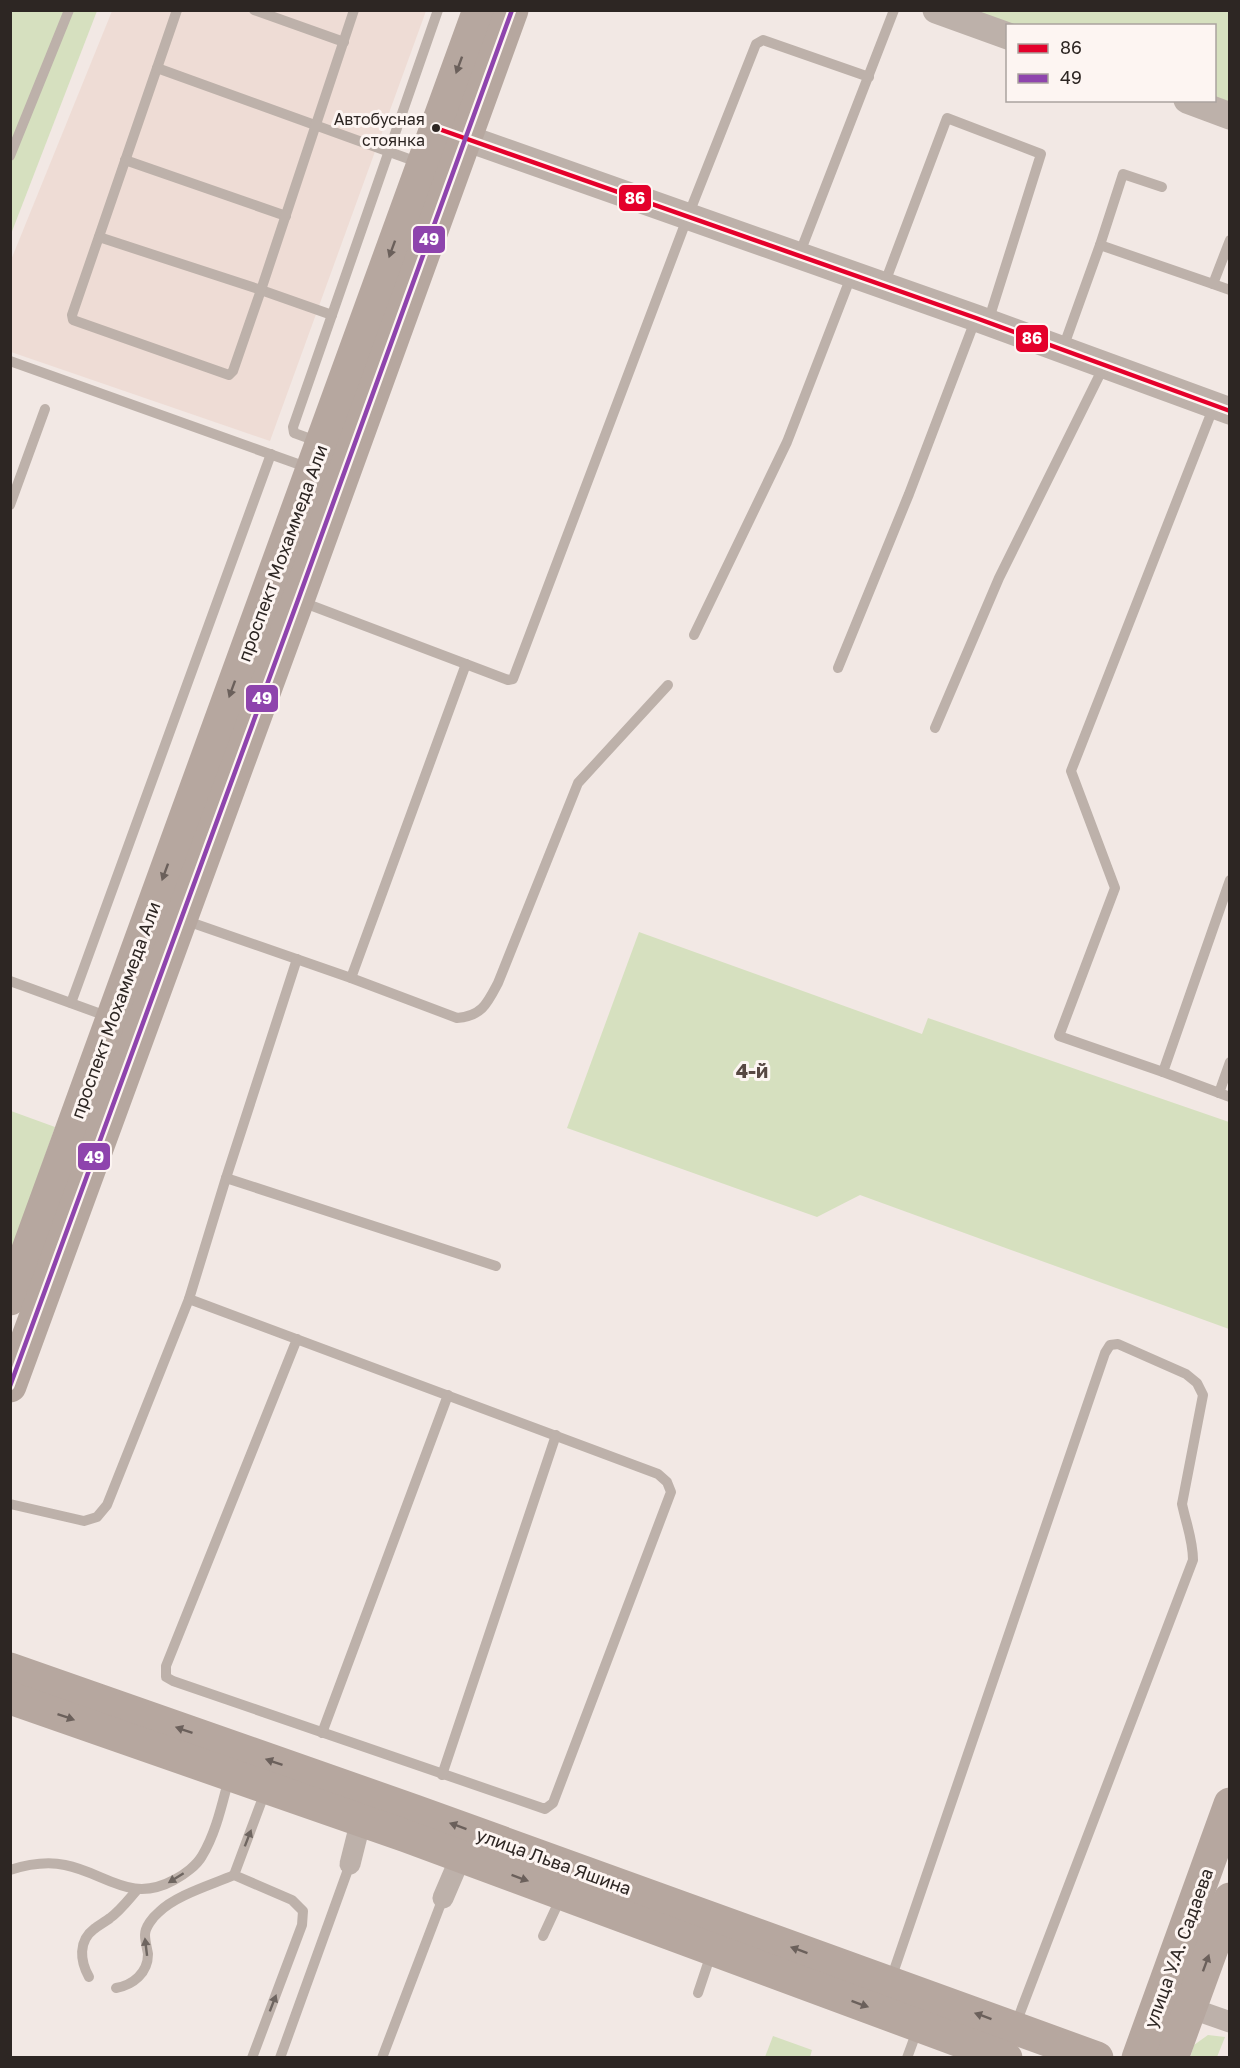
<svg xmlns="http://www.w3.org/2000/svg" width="1240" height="2068" font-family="'Golos Text',sans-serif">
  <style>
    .commercial { fill: #eedcd5 }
    .green { fill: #d6e0bf }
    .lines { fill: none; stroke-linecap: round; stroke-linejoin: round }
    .service { stroke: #bdb1aa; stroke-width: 10 }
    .minor { stroke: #bdb1aa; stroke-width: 21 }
    .tertiary { stroke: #bdb1aa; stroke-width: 27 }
    .primary { stroke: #b6a79f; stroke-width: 33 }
    .bus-1-casing { stroke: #fdf5f2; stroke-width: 9 }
    .bus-2-casing { stroke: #fdf5f2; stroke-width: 9 }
    .bus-1 { stroke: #e4002b; stroke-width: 4.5 }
    .bus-2 { stroke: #8e44ad; stroke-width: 4.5 }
    .oneway { fill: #6b605b }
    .oneway2 { fill: #6e6560 }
    .bus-dot { fill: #2d2623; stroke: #fdf5f2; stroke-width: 2 }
    .labels { text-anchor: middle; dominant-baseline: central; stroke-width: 6; stroke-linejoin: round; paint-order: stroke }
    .bus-label { font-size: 16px; fill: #2d2623; stroke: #fdf5f2; text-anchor: end }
    .street-label { font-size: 18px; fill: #2d2623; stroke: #fdf5f2 }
    .neighbourhood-label { font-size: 20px; font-weight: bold; fill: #574742; stroke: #fdf5f2 }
    .line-badge { stroke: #fdf5f2; stroke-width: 2 }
    .badge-label { font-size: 16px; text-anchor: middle; font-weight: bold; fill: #fff }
  </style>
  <rect width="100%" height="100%" fill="#f2e8e4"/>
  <!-- commercial -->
  <polygon class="commercial" points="112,11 426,11 270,441 11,352 11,260"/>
  <!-- green -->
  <g class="green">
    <polygon points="11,11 97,11 11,234"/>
    <polygon points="963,11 1229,11 1229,107 1214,100 1214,26 1008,26"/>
    <polygon points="639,932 922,1034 928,1018 1229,1122 1229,1329 860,1195 817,1217 567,1128"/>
    <polygon points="11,1111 55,1127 11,1253"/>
    <polygon points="1208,2035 1225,2037 1217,2057 1190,2058 1194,2045"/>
    <polygon points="773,2036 812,2050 810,2057 765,2057"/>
  </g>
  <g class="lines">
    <!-- service -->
    <g class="service">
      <polyline points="177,10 72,315 73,320 229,375 233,371 261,290 332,315"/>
      <polyline points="254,10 344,42"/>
      <polyline points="157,68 420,163"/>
      <polyline points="10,156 69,10"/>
      <polyline points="125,160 286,216"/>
      <polyline points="99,237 261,290 354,10"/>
      <polyline points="1100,245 1123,174 1162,187"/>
      <polyline points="799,255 894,10"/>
      <polyline points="1213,284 1230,290"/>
      <polyline points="884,285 947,118 1041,154 988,322"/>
      <polyline points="1063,348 1100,245 1213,284 1230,240"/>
      <polyline points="10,361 309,468"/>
      <polyline points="1214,406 1071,771 1115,888 1059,1036 1163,1072 1230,1097"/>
      <polyline points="319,442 297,434 294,433 293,427 438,10"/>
      <polyline points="10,505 45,409"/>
      <polyline points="302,602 508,680 513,679 688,216 756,44 763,40 869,77"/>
      <polyline points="694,635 787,442 852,274"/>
      <polyline points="838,668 909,494 976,318"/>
      <polyline points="935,728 999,578 1104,366"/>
      <path d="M 184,920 L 351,978 L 457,1018 C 482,1016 487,1004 498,983 L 578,783 L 668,685"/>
      <polyline points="351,978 466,664"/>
      <polyline points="10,981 109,1017"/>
      <polyline points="71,1003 271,454"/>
      <polyline points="1163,1072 1230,880"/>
      <polyline points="1219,1093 1230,1062"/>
      <polyline points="226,1178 297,959"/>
      <polyline points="189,1299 226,1178 496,1266"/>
      <polyline points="10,1504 84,1521 97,1517 107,1505 189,1299 658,1474 667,1482 671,1492 553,1803 545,1809 173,1681 166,1677 166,1666 297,1339"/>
      <polyline points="322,1733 448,1395"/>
      <polyline points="442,1775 556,1435"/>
      <path d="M 10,1870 C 29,1864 46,1861 65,1865 C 106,1873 130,1904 174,1880 C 184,1875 197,1865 202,1856 C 216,1833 222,1804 229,1778"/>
      <polyline points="543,1936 561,1897"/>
      <path d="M 89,1977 C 80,1961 78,1941 94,1929 C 99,1925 105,1922 110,1918 C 120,1911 129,1899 137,1890"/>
      <path d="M 891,1979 L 1105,1353 L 1110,1345 L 1118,1344 L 1186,1374 L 1197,1383 L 1203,1395 L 1182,1504 C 1186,1523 1193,1540 1193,1560 L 1015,2026"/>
      <path d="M 116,1988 C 133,1985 148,1973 148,1954 C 147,1948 145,1941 145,1935 C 145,1927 153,1917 159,1912 C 176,1895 211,1885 234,1875"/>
      <polyline points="698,1993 711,1954"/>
      <polyline points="252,2058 302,1925 303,1911 292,1900 234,1875 265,1792"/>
      <polyline points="280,2058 350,1864"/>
      <polyline points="382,2058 443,1898"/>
      <polyline points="907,2058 918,2028"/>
    </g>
    <!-- minor -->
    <g class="minor">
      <polyline points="350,1864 361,1820"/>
      <polyline points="443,1898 461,1856"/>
      <polyline points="1190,2008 1230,2022"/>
    </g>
    <!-- tertiary -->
    <g class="tertiary">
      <polyline points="936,10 1008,36"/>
      <polyline points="1187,100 1230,116"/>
      <polyline points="446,131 976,318 1230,411"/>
    </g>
    <!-- primary -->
    <g class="primary">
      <polyline points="10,1299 479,10"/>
      <polyline points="10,1386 298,600 512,10"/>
      <polyline points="10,1669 415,1811 1097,2058"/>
      <polyline points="10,1698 406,1836 1006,2058"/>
      <polyline points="1138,2058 1230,1804"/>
      <polyline points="1172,2058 1230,1899"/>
    </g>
    <!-- bus-1 casing -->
    <g class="bus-1-casing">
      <polyline id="bus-1" points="436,128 976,318 1230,411"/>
    </g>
    <!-- bus-2 casing -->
    <g class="bus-2-casing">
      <polyline id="bus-2" points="10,1386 298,600 512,10"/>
    </g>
    <!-- bus-1 -->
    <use href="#bus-1" class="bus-1"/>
    <!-- bus-2 -->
    <use href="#bus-2" class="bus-2"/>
  </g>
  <!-- one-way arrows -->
  <defs><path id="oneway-solid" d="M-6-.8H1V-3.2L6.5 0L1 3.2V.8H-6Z" transform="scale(1.5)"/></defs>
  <g class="oneway">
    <use href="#oneway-solid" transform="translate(459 65) rotate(110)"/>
    <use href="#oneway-solid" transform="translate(392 249) rotate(110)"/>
    <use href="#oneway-solid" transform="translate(232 689) rotate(110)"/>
    <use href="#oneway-solid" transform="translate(165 872) rotate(110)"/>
    <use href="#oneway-solid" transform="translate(66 1717) rotate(19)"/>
    <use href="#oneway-solid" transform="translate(184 1730) rotate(-161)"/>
    <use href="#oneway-solid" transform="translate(274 1762) rotate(-161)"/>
    <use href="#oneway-solid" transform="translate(458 1826) rotate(-160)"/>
    <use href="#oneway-solid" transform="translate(520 1878) rotate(20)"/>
    <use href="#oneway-solid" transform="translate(799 1950) rotate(-160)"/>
    <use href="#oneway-solid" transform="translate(1206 1963) rotate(-70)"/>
    <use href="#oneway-solid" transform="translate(860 2004) rotate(20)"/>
    <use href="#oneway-solid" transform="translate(983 2016) rotate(-160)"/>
  </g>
  <g class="oneway2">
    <use href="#oneway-solid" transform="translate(248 1838) rotate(-69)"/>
    <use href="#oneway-solid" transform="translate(176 1878) rotate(148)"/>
    <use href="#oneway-solid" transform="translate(146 1947) rotate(-97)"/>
    <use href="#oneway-solid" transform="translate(273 2003) rotate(-69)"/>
  </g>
  <!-- markers -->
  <circle class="bus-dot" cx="436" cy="128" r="5"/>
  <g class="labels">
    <!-- bus labels -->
    <g class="bus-label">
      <text x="425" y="119">Автобусная<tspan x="425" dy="21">стоянка</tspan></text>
    </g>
    <!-- street labels -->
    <g class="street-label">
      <text transform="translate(282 553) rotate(-70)">проспект Мохаммеда Али</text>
      <text transform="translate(115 1010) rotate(-70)">проспект Мохаммеда Али</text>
      <text transform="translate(554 1861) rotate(20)">улица Льва Яшина</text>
      <text transform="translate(1178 1948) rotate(-70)">улица У.А. Садаева</text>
    </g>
    <!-- neighbourhood labels -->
    <g class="neighbourhood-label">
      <text x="752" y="1070">4-й</text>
    </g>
  </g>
  <g class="line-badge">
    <rect x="618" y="184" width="34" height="28" rx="6" fill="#e4002b"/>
    <rect x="412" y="225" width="34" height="29" rx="6" fill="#8e44ad"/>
    <rect x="1015" y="324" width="34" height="29" rx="6" fill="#e4002b"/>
    <rect x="245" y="684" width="34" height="29" rx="6" fill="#8e44ad"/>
    <rect x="77" y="1142" width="34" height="29" rx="6" fill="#8e44ad"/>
  </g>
  <g class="badge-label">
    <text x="635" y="204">86</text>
    <text x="429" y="245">49</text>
    <text x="1032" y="344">86</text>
    <text x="262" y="704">49</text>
    <text x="94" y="1163">49</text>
  </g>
  <!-- border -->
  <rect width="1240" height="2068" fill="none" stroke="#2d2623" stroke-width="24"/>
  <!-- legend -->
  <rect x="1006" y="24" width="210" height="78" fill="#fdf5f2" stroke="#aaa29f" stroke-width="1.5"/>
  <rect x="1018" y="44" width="30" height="9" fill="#e4002b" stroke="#aaa29f" stroke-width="1.5"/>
  <text x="1060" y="54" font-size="18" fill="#2d2623">86</text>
  <rect x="1018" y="74" width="30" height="9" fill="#8e44ad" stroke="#aaa29f" stroke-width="1.5"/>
  <text x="1060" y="84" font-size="18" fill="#2d2623">49</text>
</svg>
